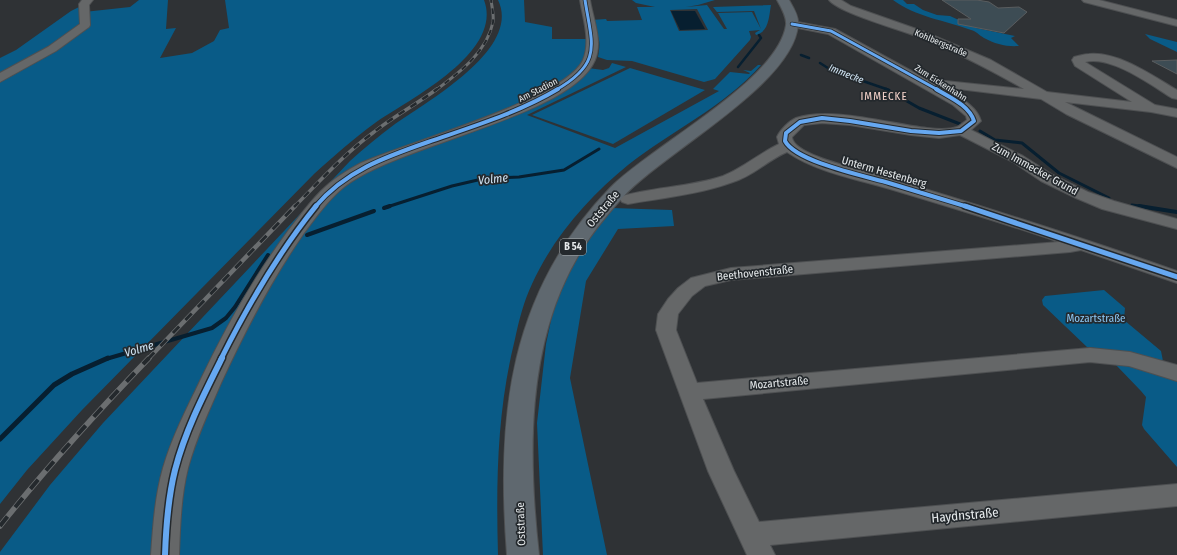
<svg xmlns="http://www.w3.org/2000/svg" width="1177" height="555" font-family="'Fira Sans Condensed',sans-serif">
  <style>
    .green { fill: #095b87; fill-rule: evenodd }
    .water { fill: #071f30 }
    .lines { fill: none; stroke-linecap: round; stroke-linejoin: round }
    .stream-far3 { stroke: #071f30; stroke-width: 2.5 }
    .stream-far2 { stroke: #071f30; stroke-width: 3 }
    .stream-far1 { stroke: #071f30; stroke-width: 4 }
    .stream { stroke: #071f30; stroke-width: 5 }
    .building { fill: #3d4c54; stroke: #5a5d5f }
    .minor-casing { stroke: #4e5052; stroke-width: 2 }
    .major-casing { stroke: #4e5052; stroke-width: 2 }
    .minor { fill: #656768; fill-rule: evenodd }
    .major { fill: #5f686f; fill-rule: evenodd }
    .rail-far3-casing { stroke: #6b6e70; stroke-width: 3 }
    .rail-far2-casing { stroke: #6b6e70; stroke-width: 3.5 }
    .rail-far1-casing { stroke: #6b6e70; stroke-width: 4.5 }
    .rail-casing { stroke: #6b6e70; stroke-width: 5.5 }
    .rail-far3 { stroke: #24292d; stroke-width: 2; stroke-dasharray: 5.5; stroke-linecap: butt }
    .rail-far2 { stroke: #24292d; stroke-width: 2.5; stroke-dasharray: 7; stroke-linecap: butt }
    .rail-far1 { stroke: #24292d; stroke-width: 3; stroke-dasharray: 9; stroke-linecap: butt }
    .rail { stroke: #24292d; stroke-width: 4; stroke-dasharray: 12; stroke-linecap: butt }
    .cycleway-far3-casing { stroke: #24292d; stroke-width: 4.5 }
    .cycleway-far2-casing { stroke: #24292d; stroke-width: 6 }
    .cycleway-far1-casing { stroke: #24292d; stroke-width: 8 }
    .cycleway-casing { stroke: #24292d; stroke-width: 9 }
    .cycleway-far3 { stroke: #66a8f1; stroke-width: 3 }
    .cycleway-far2 { stroke: #66a8f1; stroke-width: 4 }
    .cycleway-far1 { stroke: #66a8f1; stroke-width: 5 }
    .cycleway { stroke: #66a8f1; stroke-width: 6 }
    .labels { text-anchor: middle; dominant-baseline: central; stroke-width: 3.5; stroke-linejoin: round; paint-order: stroke }
    .far-street-label { font-size: 9px; fill: #e6eaec; stroke: #24292d }
    .far-water-label { font-size: 10px; font-style: italic; fill: #d1e5f4; stroke: #24292d }
    .shield { fill: #24292d; stroke: #acb0b3; stroke-width: 1 }
    .shield-label { font-size: 10px; font-weight: bold; fill: #e6eaec }
    .far-quarter-label { font-size: 11px; letter-spacing: 1px; fill: #f5d3cb; stroke: #24292d }
    .street-label { font-size: 11px; fill: #e6eaec; stroke: #24292d }
    .park-label { font-size: 11px; fill: #8cc8f5; stroke: #24292d }
    .water-label { font-size: 12px; font-style: italic; fill: #d1e5f4; stroke: #24292d }
    .near-street-label { font-size: 13px; fill: #e6eaec; stroke: #24292d }
  </style>
  <rect width="100%" height="100%" fill="#2f3235"/>
  <!-- green -->
  <g class="green">
    <path d="M 139,0 L 168,0 L 166,29 L 176,28 L 160,58 L 192,53 L 214,41 L 220,30 L 229,28 L 225,0 L 484,0 C 504,53 408,100 375,123 C 353,139 334,156 314,174 L 82,410 L 27,470 L 0,504 L 0,58 L 16,50 L 71,11 L 81,6 L 84,12 L 130,7 Z"/>
    <path d="M 498,0 L 524,0 L 525,22 L 552,27 L 552,39 L 587,39 L 583,63 L 573,74 L 531,100 L 350,170 L 246,301 L 155,555 L 0,555 L 0,552 L 50,485 L 103,423 L 350,161 C 364,148 379,136 395,124 C 426,102 522,49 498,0 Z"/>
    <path d="M 632,0 L 715,0 L 698,5 L 686,7 L 707,5 L 724,29 L 727,29 L 718,13 L 752,12 L 761,29 L 754,11 L 717,12 L 713,7 L 771,5 C 769,16 769,32 756,35 L 755,33 L 760,30 L 749,31 L 751,37 L 750,40 L 715,79 L 704,82 L 632,61 L 607,60 L 598,57 C 602,35 597,38 591,20 L 606,19 L 607,21 L 642,20 L 637,7 L 655,7 L 636,3 ZM 697,9 L 708,30 L 679,31 L 670,10 Z"/>
    <path d="M 893,0 L 903,0 L 907,4 L 914,4 L 923,10 L 937,15 L 950,16 L 976,28 L 1015,36 L 1011,38 L 1019,46 C 1007,47 995,44 984,38 C 979,35 976,31 971,30 C 944,20 916,17 893,0 Z"/>
    <polygon points="1145,34 1177,42 1177,52 1150,39"/>
    <path d="M 612,63 L 626,67 L 527,115 L 615,148 L 719,91 L 713,89 L 730,72 L 749,74 L 750,73 L 743,70 L 751,71 L 758,65 L 761,65 C 724,107 671,131 628,165 C 588,198 554,236 532,284 C 524,301 519,320 515,339 C 497,411 496,481 498,555 L 173,555 L 184,463 L 234,345 L 297,235 L 339,189 L 367,169 L 506,117 L 588,68 L 603,70 L 609,68 Z"/>
    <polygon points="630,68 705,90 613,144 532,115"/>
    <polygon points="612,208 672,210 674,226 618,229 586,281 570,378 607,555 543,555 537,423 546,344 558,287 583,242"/>
    <polygon points="1104,290 1125,308 1124,320 1161,351 1163,361 1129,352 1087,347 1043,305 1042,300 1045,296"/>
    <polygon points="1124,364 1177,378 1177,467 1144,429 1142,425 1146,397 1141,391 1116,365"/>
  </g>
  <!-- water -->
  <polygon class="water" points="671,11 695,11 705,29 680,30"/>
  <g class="lines">
    <!-- stream-far3 -->
    <g class="stream-far3">
      <polyline points="801,55 809,58"/>
      <polyline points="820,63 831,70 889,90"/>
      <polyline points="738,67 761,38 759,35"/>
    </g>
    <!-- stream-far2 -->
    <g class="stream-far2">
      <polyline points="886,89 919,108 960,124"/>
      <polyline points="980,131 995,140 1022,143 1059,173 1109,198"/>
      <polyline points="1132,205 1146,207"/>
      <polyline points="387,207 452,186 482,179 519,177 564,170 599,149"/>
    </g>
    <!-- stream-far1 -->
    <g class="stream-far1">
      <polyline points="1139,206 1177,212"/>
      <polyline points="384,208 390,206"/>
      <polyline points="307,235 374,211"/>
      <polyline points="106,359 212,328 226,318 235,307 268,255"/>
    </g>
    <!-- stream -->
    <polyline class="stream" points="0,439 54,385 72,374 108,358"/>
  </g>
  <!-- building -->
  <g class="building">
    <polygon points="942,0 977,0 989,2 998,8 1019,7 1027,12 1004,33 958,24 958,19 971,19"/>
    <polygon points="1177,60 1177,74 1152,61"/>
  </g>
  <g class="lines">
    <!-- minor casing -->
    <g class="minor-casing">
      <g id="minor">
        <polygon points="82,0 93,0 89,5 90,25 89,27 56,51 0,82 0,73 48,47 80,24 79,4"/>
        <path d="M 580,0 L 590,0 C 593,19 603,41 595,60 C 571,117 398,144 344,187 C 328,200 316,217 304,233 C 271,280 245,331 221,383 C 209,411 196,438 188,468 C 181,496 180,526 179,555 L 151,555 C 153,526 155,496 163,468 C 172,437 187,408 201,379 C 226,327 254,277 288,231 C 299,217 309,203 321,191 C 333,179 346,171 361,163 C 405,143 566,99 583,60 C 591,41 583,19 580,0 Z"/>
        <path d="M 829,0 L 841,0 L 851,6 L 925,32 L 991,60 L 1047,92 L 1132,102 L 1075,66 L 1072,60 L 1074,57 C 1079,56 1084,54 1089,54 C 1118,51 1153,76 1177,90 L 1177,99 L 1172,98 C 1151,85 1111,55 1085,62 L 1155,105 L 1177,109 L 1177,117 L 1151,112 L 1065,102 L 1177,157 L 1177,168 L 1066,114 L 1041,99 L 942,87 C 956,96 976,104 981,121 L 971,130 L 1023,156 L 1053,175 L 1088,192 L 1114,201 L 1177,219 L 1177,229 L 1102,209 L 1076,198 L 1041,181 L 1013,162 L 960,135 L 939,138 L 911,135 L 850,125 L 822,123 L 804,125 L 792,137 C 793,155 859,169 875,174 C 976,204 1077,236 1177,271 L 1177,283 L 1081,250 L 1070,252 L 731,280 L 705,286 L 692,296 L 678,314 L 676,330 L 697,383 L 1090,348 L 1130,352 L 1177,365 L 1177,381 L 1129,366 L 1090,362 L 703,399 L 734,471 L 759,522 L 1177,484 L 1177,506 L 770,545 L 775,555 L 747,555 L 708,471 L 656,330 L 658,314 L 668,299 L 678,288 L 691,278 L 731,268 L 1059,242 C 1003,223 947,206 890,189 C 856,179 816,172 787,152 C 768,160 753,176 733,182 C 700,194 663,198 628,204 L 622,202 L 620,199 L 622,196 C 655,187 690,187 723,176 C 743,168 760,153 779,144 L 777,137 C 780,130 789,121 796,118 C 831,106 890,124 927,128 C 936,129 948,130 957,127 C 960,126 964,122 967,120 L 966,116 L 953,105 L 828,34 L 788,26 L 787,24 L 788,22 L 792,21 L 835,29 L 926,79 L 1024,89 C 989,69 954,51 916,36 C 898,29 840,13 829,0 Z"/>
        <polygon points="1082,0 1099,0 1177,20 1177,26 1084,2"/>
      </g>
    </g>
    <!-- major casing -->
    <g class="major-casing">
      <path id="major" d="M 777,0 L 789,0 C 793,7 799,16 798,24 C 795,84 662,153 622,198 C 606,216 589,236 577,258 C 526,346 528,457 539,555 L 507,555 C 496,416 509,293 610,188 C 651,146 778,81 786,25 C 787,17 781,7 777,0 Z"/>
    </g>
    <!-- minor -->
    <use href="#minor" class="minor"/>
    <!-- major -->
    <use href="#major" class="major"/>
    <!-- rail-far3 casing -->
    <g class="rail-far3-casing">
      <path id="rail-far3" d="M 436,90 C 460,72 487,52 493,22 C 494,15 492,7 491,0"/>
    </g>
    <!-- rail-far2 casing -->
    <g class="rail-far2-casing">
      <path id="rail-far2" d="M 294,207 C 320,181 344,154 374,132 C 394,116 417,104 437,89"/>
    </g>
    <!-- rail-far1 casing -->
    <g class="rail-far1-casing">
      <polyline id="rail-far1" points="148,359 295,206"/>
    </g>
    <!-- rail casing -->
    <g class="rail-casing">
      <path id="rail" d="M 0,526 C 47,467 97,412 149,358"/>
    </g>
    <!-- rail-far3 -->
    <use href="#rail-far3" class="rail-far3"/>
    <!-- rail-far2 -->
    <use href="#rail-far2" class="rail-far2"/>
    <!-- rail-far1 -->
    <use href="#rail-far1" class="rail-far1"/>
    <!-- rail -->
    <use href="#rail" class="rail"/>
    <!-- cycleway-far3 casing -->
    <g class="cycleway-far3-casing">
      <g id="cycleway-far3">
        <polyline points="792,24 831,31 938,90"/>
        <path d="M 556,90 C 603,63 592,45 585,0"/>
      </g>
    </g>
    <!-- cycleway-far2 casing -->
    <g class="cycleway-far2-casing">
      <g id="cycleway-far2">
        <path d="M 936,89 C 949,97 969,105 974,121 L 961,131 L 939,133 L 911,131 L 850,121 L 822,118 L 800,122 L 786,133 L 785,141 C 796,162 865,176 889,183 C 915,191 942,199 968,207"/>
        <path d="M 315,207 C 345,171 385,157 428,142 C 471,127 518,113 558,89"/>
      </g>
    </g>
    <!-- cycleway-far1 casing -->
    <g class="cycleway-far1-casing">
      <g id="cycleway-far1">
        <polyline points="965,206 1177,277"/>
        <path d="M 221,359 C 248,305 278,253 316,206"/>
      </g>
    </g>
    <!-- cycleway casing -->
    <g class="cycleway-casing">
      <path id="cycleway" d="M 165,555 C 166,526 168,498 175,470 C 185,431 204,394 222,358"/>
    </g>
    <!-- cycleway-far3 -->
    <use href="#cycleway-far3" class="cycleway-far3"/>
    <!-- cycleway-far2 -->
    <use href="#cycleway-far2" class="cycleway-far2"/>
    <!-- cycleway-far1 -->
    <use href="#cycleway-far1" class="cycleway-far1"/>
    <!-- cycleway -->
    <use href="#cycleway" class="cycleway"/>
  </g>
  <g class="labels">
    <!-- far-street labels -->
    <g class="far-street-label">
      <text transform="translate(941 43) rotate(23)">Kohlbergstraße</text>
      <text transform="translate(941 83) rotate(32)">Zum Eickenhahn</text>
      <text transform="translate(538 90) rotate(-27)">Am Stadion</text>
    </g>
    <!-- far-water labels -->
    <g class="far-water-label">
      <text transform="translate(846 74) rotate(22)">Immecke</text>
    </g>
    <!-- shield labels -->
    <rect class="shield" x="560" y="239" width="26" height="16" rx="3"/>
    <g class="shield-label">
      <text x="573" y="247">B 54</text>
    </g>
    <!-- far-quarter labels -->
    <g class="far-quarter-label">
      <text x="884" y="96">IMMECKE</text>
    </g>
    <!-- street labels -->
    <g class="street-label">
      <text transform="translate(1035 169) rotate(29)">Zum Immecker Grund</text>
      <text transform="translate(884 172) rotate(16)">Unterm Hestenberg</text>
      <text transform="translate(603 209) rotate(-50)">Oststraße</text>
      <text transform="translate(755 273) rotate(-6)">Beethovenstraße</text>
      <text transform="translate(779 383) rotate(-5)">Mozartstraße</text>
      <text transform="translate(521 524) rotate(-92)">Oststraße</text>
    </g>
    <!-- park labels -->
    <g class="park-label">
      <text x="1096" y="318">Mozartstraße</text>
    </g>
    <!-- water labels -->
    <g class="water-label">
      <text transform="translate(493 179) rotate(-6)">Volme</text>
      <text transform="translate(139 349) rotate(-16)">Volme</text>
    </g>
    <!-- near-street labels -->
    <g class="near-street-label">
      <text transform="translate(965 515) rotate(-5)">Haydnstraße</text>
    </g>
  </g>
</svg>
